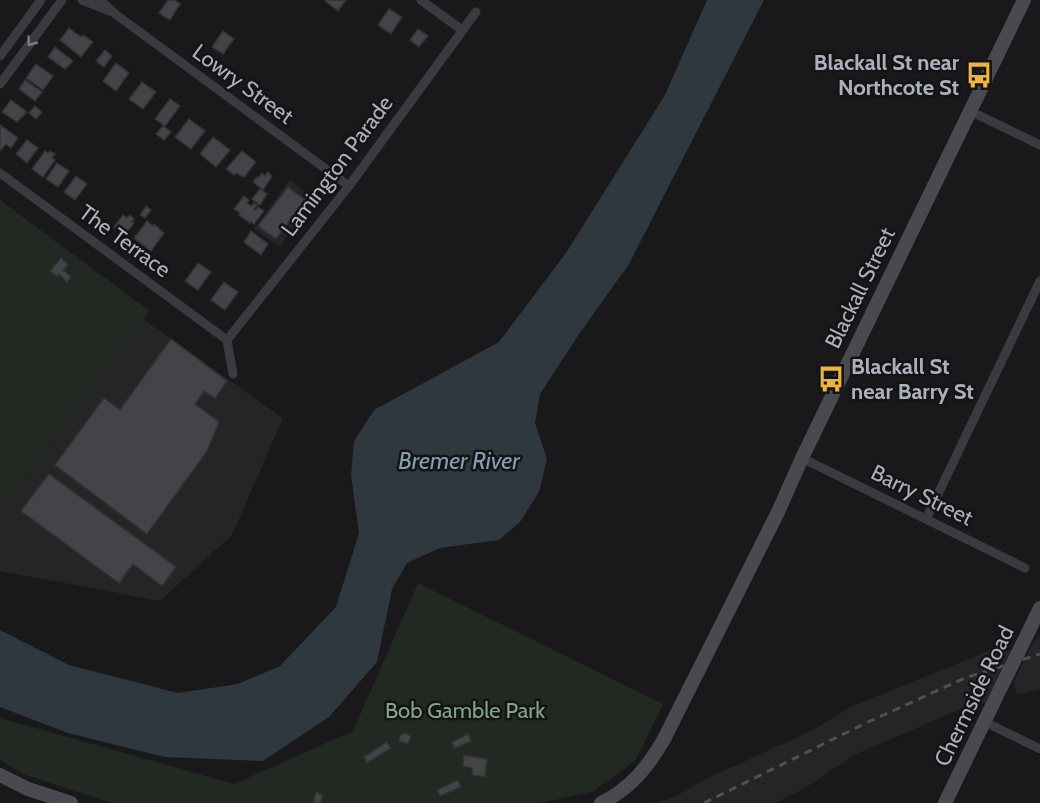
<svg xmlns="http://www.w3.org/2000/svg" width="1040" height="803" font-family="Cabin,sans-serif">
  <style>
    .built { fill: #252528 }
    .green { fill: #212922 }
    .water { fill: #2f383f }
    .building { fill: #434448; stroke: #333337; stroke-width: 1.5 }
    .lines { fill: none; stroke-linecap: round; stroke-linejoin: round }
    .street { stroke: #3a3b40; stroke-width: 9 }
    .secondary { stroke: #484a50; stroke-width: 14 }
    .rail { stroke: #4d4f55; stroke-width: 3; stroke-dasharray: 8 6; stroke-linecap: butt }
    .secondary-bridge { stroke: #484a50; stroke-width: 14 }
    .oneway { stroke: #797b83 }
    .labels { text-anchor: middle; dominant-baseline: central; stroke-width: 5; stroke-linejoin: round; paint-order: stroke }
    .poi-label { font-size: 22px; font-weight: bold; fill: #acb0ba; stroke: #141416; text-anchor: end }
    .street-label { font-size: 22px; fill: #acb0ba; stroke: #141416 }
    .park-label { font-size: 22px; fill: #84a486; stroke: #141416 }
    .water-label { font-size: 24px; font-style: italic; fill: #859db3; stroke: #141416 }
  </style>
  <rect width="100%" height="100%" fill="#19191b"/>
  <!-- built -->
  <g class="built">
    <polygon points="290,180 315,199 279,247 254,229"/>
    <polygon points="143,319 283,418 232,535 160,601 0,571 0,513"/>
    <polygon points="1040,635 1040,690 1017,695 1014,682 1033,643"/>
    <polygon points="996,648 1003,652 1012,649 985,703 961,709 854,755 802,790 775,803 653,803 674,797 708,778 813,730 854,705"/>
  </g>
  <!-- green -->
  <g class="green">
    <polygon points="0,200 149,311 0,513"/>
    <polygon points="418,583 663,704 635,761 592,792 540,803 112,803 23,774 0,760 0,718 234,784 353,731"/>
  </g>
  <!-- water -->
  <polygon class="water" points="707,0 764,0 629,264 579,334 540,394 535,423 547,459 539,492 520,522 499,540 440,548 407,563 392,589 377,662 329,717 263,761 165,757 68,733 0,707 0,630 69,665 178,693 238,684 280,666 336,607 359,533 351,475 354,441 374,410 499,342 566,253 665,95"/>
  <!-- building -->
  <g class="building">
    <polygon points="168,0 174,0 180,4 170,20 159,13"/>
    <polygon points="326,0 346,0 338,11 325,1"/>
    <polygon points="389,9 402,17 391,34 378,25"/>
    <polygon points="69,28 81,37 83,35 93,42 81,57 60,40"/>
    <polygon points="418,29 428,36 419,47 410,40"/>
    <polygon points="223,31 234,39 223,54 212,47"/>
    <polygon points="55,47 73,61 65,69 48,57"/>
    <polygon points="105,50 112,56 104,67 96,61"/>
    <polygon points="116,63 129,73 116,91 103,81"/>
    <polygon points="36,64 53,76 43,90 26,78"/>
    <polygon points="25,80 42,92 35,101 19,89"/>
    <polygon points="142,82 156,92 143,109 129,99"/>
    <polygon points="170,99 180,106 165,126 155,119"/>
    <polygon points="11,100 27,112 17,122 2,112"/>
    <polygon points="35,106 42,112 36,119 29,113"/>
    <polygon points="189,119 205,131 191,149 175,137"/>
    <polygon points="0,125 18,138 11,148 6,144 0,151"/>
    <polygon points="163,126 171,132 164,140 156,134"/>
    <polygon points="213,137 230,150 216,167 200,154"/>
    <polygon points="27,140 38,148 27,163 16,154"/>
    <polygon points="45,151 48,153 50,151 55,154 52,158 55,160 43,177 32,169"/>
    <polygon points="242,151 256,162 244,177 236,173 234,175 226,169"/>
    <polygon points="57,163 69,171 58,187 46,179"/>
    <polygon points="268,172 272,176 263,190 253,182 257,177 258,178 262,173 265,176"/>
    <polygon points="76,176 87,184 75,200 64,192"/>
    <polygon points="288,187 305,200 276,239 258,226"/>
    <polygon points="260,189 267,194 260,205 252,199"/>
    <polygon points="244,196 249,200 247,203 251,206 254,203 257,205 254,209 256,210 258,207 264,211 254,224 251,222 250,223 239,215 240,213 234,209"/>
    <polygon points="146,206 151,210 145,218 140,215"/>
    <polygon points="123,215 127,218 130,215 134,219 132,222 134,223 126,233 123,231 121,233 114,227"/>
    <polygon points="147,221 153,226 154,224 164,233 151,251 134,238"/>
    <polygon points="251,231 268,244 261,255 244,242"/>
    <polygon points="61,258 68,265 63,270 71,277 67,282 59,274 57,276 50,271"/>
    <polygon points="198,263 211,272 198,290 185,281"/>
    <polygon points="224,282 238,292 225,310 211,300"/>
    <polygon points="171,339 227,381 215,398 204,391 195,404 219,422 207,451 147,534 55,465 104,398 120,410"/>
    <polygon points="49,474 176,567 162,586 133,564 119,583 21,511"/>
    <polygon points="406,733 411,737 408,744 399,741 400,735"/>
    <polygon points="468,734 471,741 455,748 452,742"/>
    <polygon points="387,742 391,748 367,763 364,757"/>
    <polygon points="464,755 487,759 485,777 473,775 472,768 463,766"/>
    <polygon points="458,780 461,787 440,796 437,790"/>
    <polygon points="316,792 323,795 320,803 313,803"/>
  </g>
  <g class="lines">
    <!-- street -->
    <g class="street">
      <polyline points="82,0 109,11"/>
      <polyline points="100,0 114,13 349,186"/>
      <polyline points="421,0 462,30"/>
      <polyline points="0,56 41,0"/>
      <polyline points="0,84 62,0"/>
      <polyline points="970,111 1040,145"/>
      <polyline points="0,173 227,340"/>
      <polyline points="227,340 349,186 476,12"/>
      <polyline points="227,340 233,374"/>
      <polyline points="802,458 1025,568"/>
      <polyline points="926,519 1040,281"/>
      <polyline points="985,722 1040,749"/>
    </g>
    <!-- secondary -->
    <g class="secondary">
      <polyline points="1021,647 1040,608"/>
      <polyline points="0,775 28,789 71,803"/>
      <path d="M 601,803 C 630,789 648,767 664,739 L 778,512 L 802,458 L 1024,0"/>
      <polyline points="945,803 1002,685"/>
    </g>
    <!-- rail -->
    <polyline class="rail" points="704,803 866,723 965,678 1040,654"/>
    <!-- secondary-bridge -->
    <polyline class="secondary-bridge" points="1002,685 1021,647"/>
  </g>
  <!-- one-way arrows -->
  <defs><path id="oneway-chevron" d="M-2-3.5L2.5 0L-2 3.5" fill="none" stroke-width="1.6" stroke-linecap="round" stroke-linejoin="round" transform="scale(1.5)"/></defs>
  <use class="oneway" href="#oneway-chevron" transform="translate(31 42) rotate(127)"/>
  <!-- icons -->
  <defs>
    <g id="bus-bare" transform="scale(2.07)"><path d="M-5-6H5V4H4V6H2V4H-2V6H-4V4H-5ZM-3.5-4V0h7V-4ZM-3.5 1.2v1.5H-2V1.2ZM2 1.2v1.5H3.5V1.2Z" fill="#ecb540" stroke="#141416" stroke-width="2.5" paint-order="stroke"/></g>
  </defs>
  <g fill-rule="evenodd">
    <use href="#bus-bare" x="979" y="75"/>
    <use href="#bus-bare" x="831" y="379"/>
  </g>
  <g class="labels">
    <!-- poi labels -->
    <g class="poi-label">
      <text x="959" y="62">Blackall St near<tspan x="959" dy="25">Northcote St</tspan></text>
      <text x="851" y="366" text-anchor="start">Blackall St<tspan x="851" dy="25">near Barry St</tspan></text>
    </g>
    <!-- street labels -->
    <g class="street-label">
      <text transform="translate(243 84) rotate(36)">Lowry Street</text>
      <text transform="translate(337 166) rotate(-53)">Lamington Parade</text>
      <text transform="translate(125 241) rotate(36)">The Terrace</text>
      <text transform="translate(860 288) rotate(-64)">Blackall Street</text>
      <text transform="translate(922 495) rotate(26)">Barry Street</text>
      <text transform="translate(974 696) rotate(-64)">Chermside Road</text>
    </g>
    <!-- park labels -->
    <g class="park-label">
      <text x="465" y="710">Bob Gamble Park</text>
    </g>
    <!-- water labels -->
    <g class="water-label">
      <text x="459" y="460">Bremer River</text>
    </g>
  </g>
</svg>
